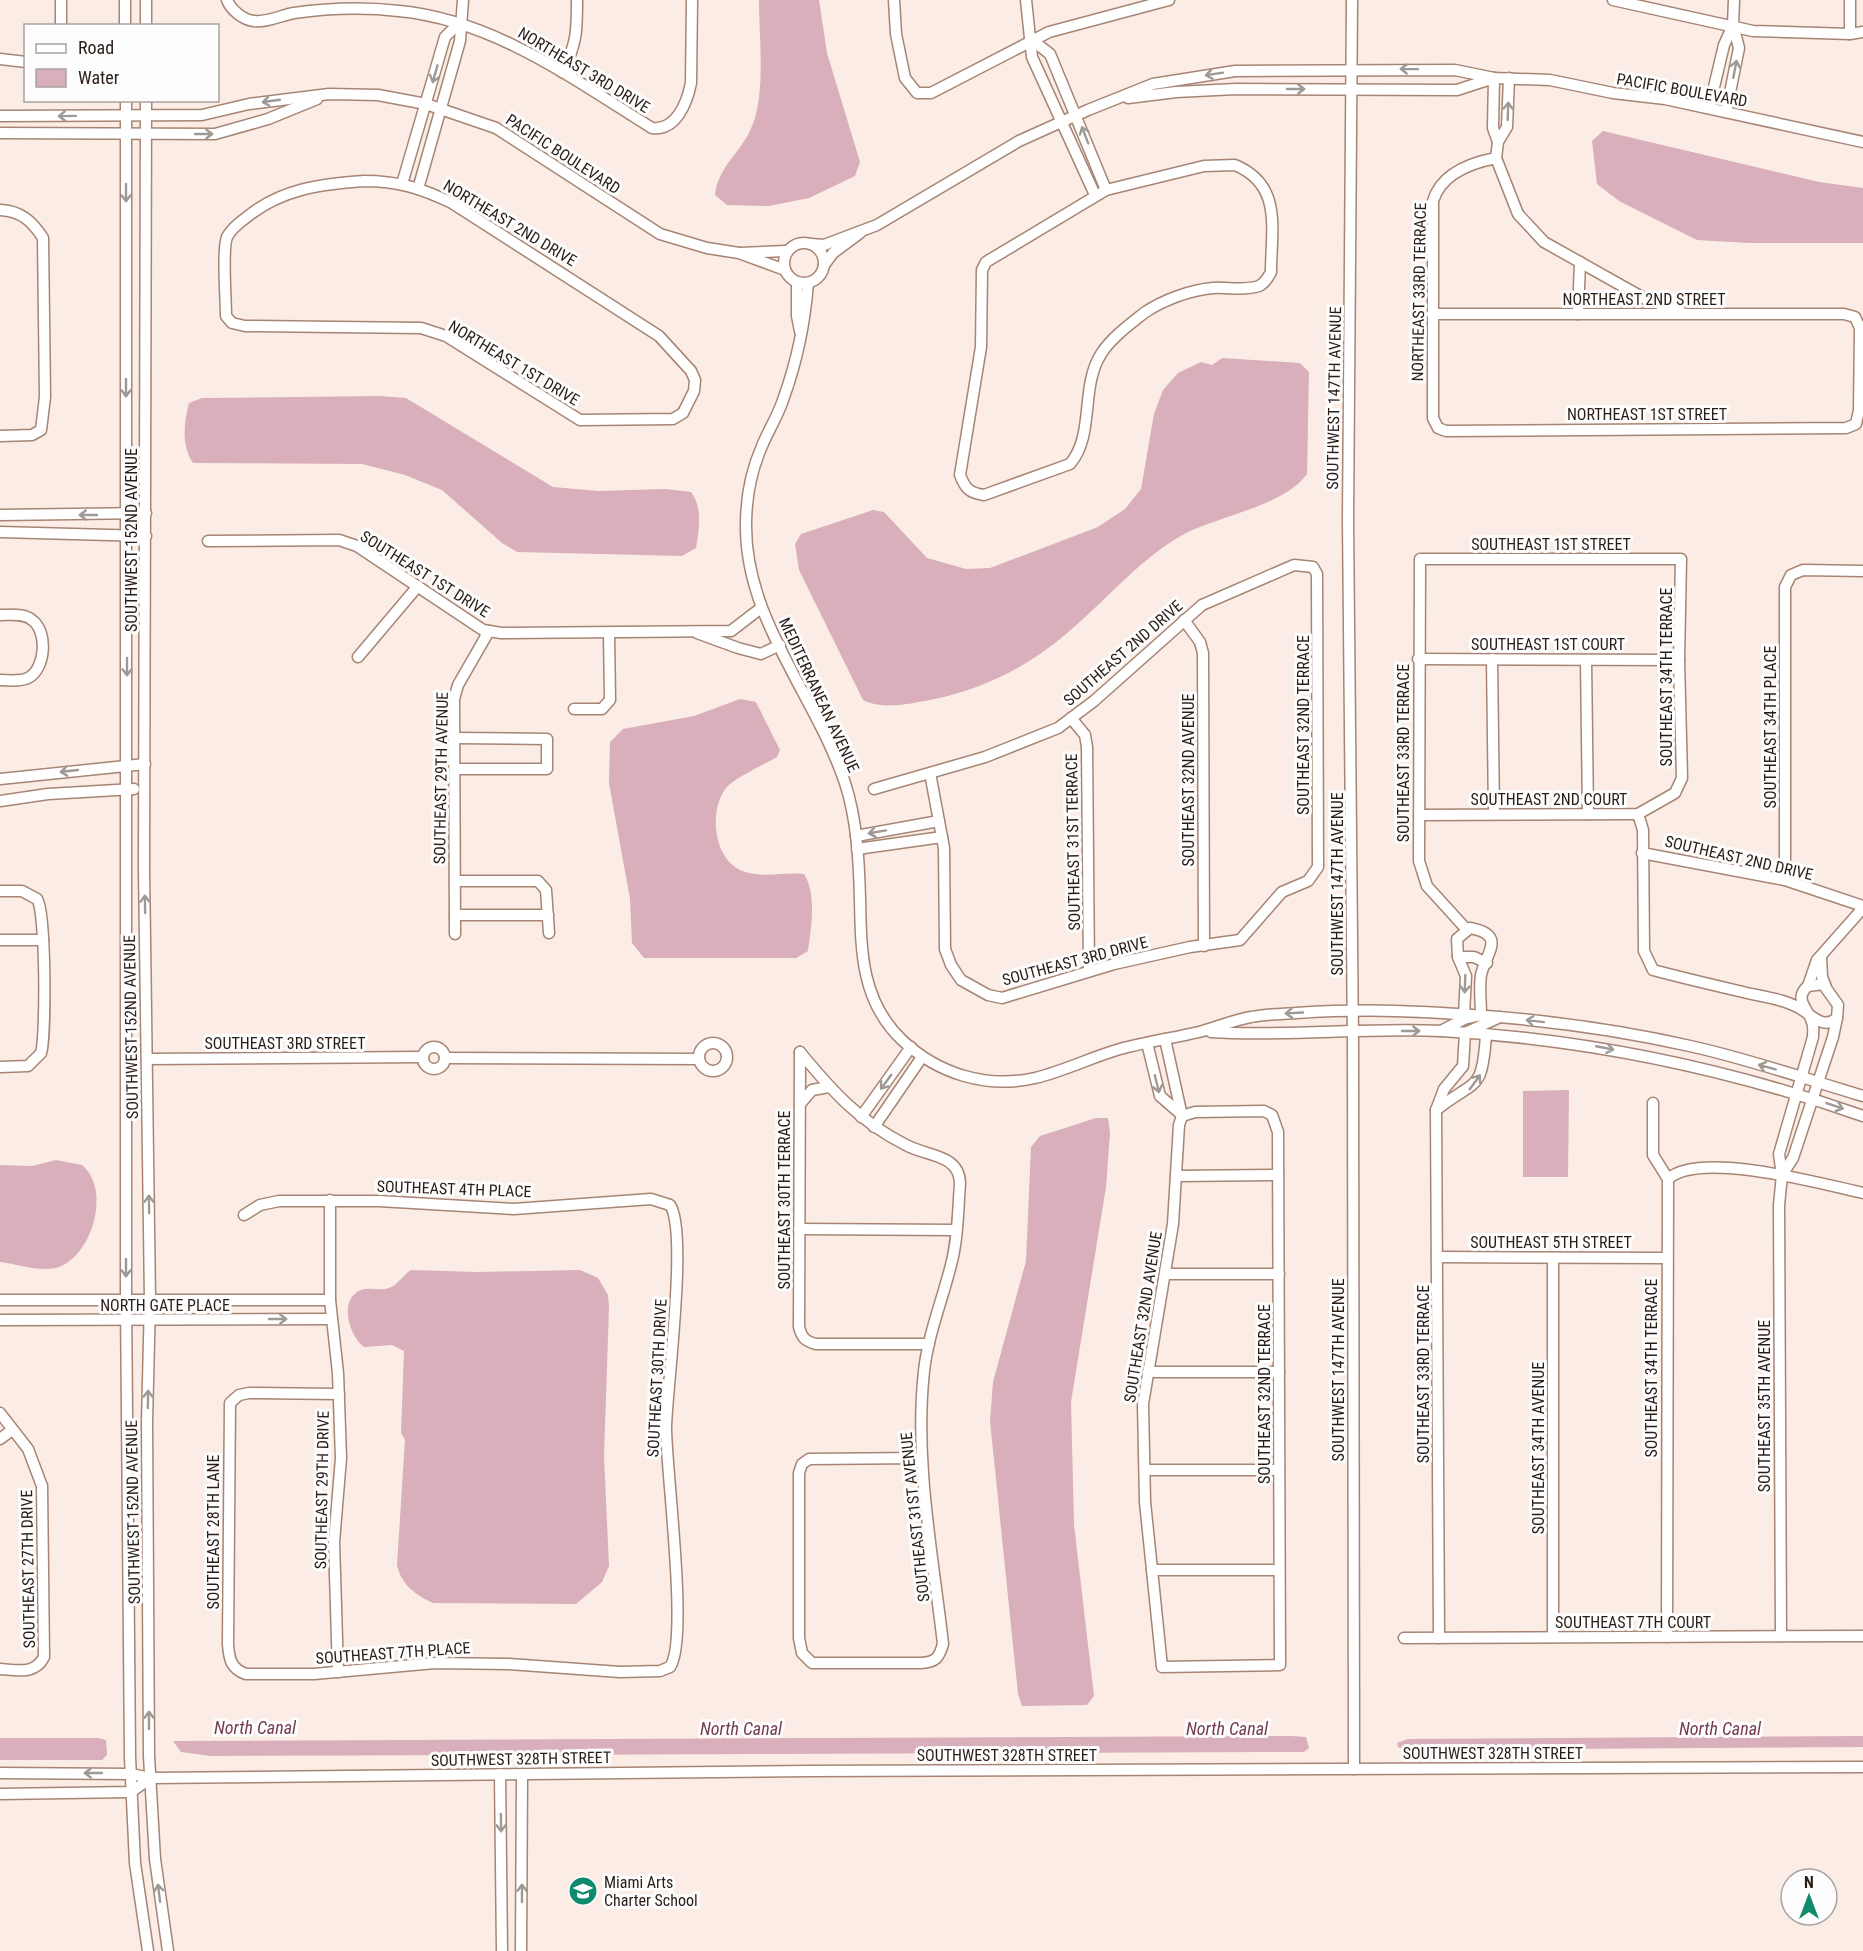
<svg xmlns="http://www.w3.org/2000/svg" width="1863" height="1951" font-family="'Roboto Condensed',sans-serif">
  <style>
    .water { fill: #d8afbb }
    .lines { fill: none; stroke-linecap: round; stroke-linejoin: round }
    .minor-casing { stroke: #a68574; stroke-width: 13 }
    .minor { stroke: #fff; stroke-width: 10 }
    .oneway { stroke: #9f9996 }
    .labels { text-anchor: middle; dominant-baseline: central; stroke-width: 6; stroke-linejoin: round; paint-order: stroke }
    .street-label { font-size: 16px; fill: #2a1d16; stroke: #fdfdfd }
    .poi-label { font-size: 16px; fill: #2a1d16; stroke: #fdfdfd; text-anchor: start }
    .water-label { font-size: 18px; font-style: italic; fill: #743c50; stroke: #fdfdfd }
  </style>
  <rect width="100%" height="100%" fill="#fbece5"/>
  <!-- water -->
  <g class="water">
    <path d="M 759,0 L 819,0 L 827,53 L 860,162 L 855,176 L 809,198 L 769,206 L 727,205 L 715,195 C 718,166 742,152 752,126 C 766,93 759,36 759,0 Z"/>
    <polygon points="1603,131 1819,182 1863,188 1863,243 1748,243 1697,240 1619,201 1597,184 1592,141"/>
    <path d="M 1222,358 L 1300,363 L 1309,372 L 1307,474 C 1285,505 1220,516 1186,533 C 1142,557 1111,595 1074,627 C 1032,665 985,689 930,700 C 908,704 883,710 863,700 L 799,570 L 795,544 L 801,534 L 873,510 L 884,512 L 927,558 L 966,569 L 990,568 L 1098,527 L 1125,509 L 1141,489 L 1154,414 L 1163,390 L 1178,373 L 1201,362 L 1212,365 Z"/>
    <path d="M 380,396 L 406,398 L 553,487 L 598,491 L 665,489 L 691,492 C 703,507 699,530 696,548 L 682,556 L 517,552 L 502,543 L 442,490 L 405,475 L 362,464 L 193,463 C 181,445 184,423 189,403 L 202,398 Z"/>
    <path d="M 740,699 L 756,702 L 780,750 L 777,757 C 765,764 734,778 726,788 C 709,810 713,857 740,870 C 761,879 783,872 804,874 C 817,895 811,928 808,951 L 796,958 L 644,958 L 632,943 L 630,899 L 609,783 L 610,742 L 623,729 L 694,716 Z"/>
    <polygon points="1569,1090 1568,1177 1523,1177 1523,1091"/>
    <polygon points="1096,1118 1108,1118 1110,1133 1106,1187 1071,1402 1074,1525 1094,1696 1087,1705 1022,1706 1018,1694 990,1421 993,1382 1026,1261 1031,1147 1040,1136"/>
    <path d="M 56,1160 L 82,1165 C 112,1190 92,1258 56,1268 C 38,1272 18,1264 0,1262 L 0,1165 L 32,1166 Z"/>
    <path d="M 411,1270 L 478,1272 L 580,1270 L 598,1278 L 608,1295 L 609,1307 L 604,1456 L 609,1566 L 602,1582 L 576,1604 L 433,1603 C 415,1595 401,1584 397,1565 L 405,1440 L 401,1433 L 404,1351 L 392,1345 L 364,1347 C 349,1336 338,1299 361,1290 C 370,1287 380,1291 389,1288 C 398,1285 403,1275 411,1270 Z"/>
    <polygon points="1291,1736 1306,1737 1309,1748 1304,1752 211,1756 181,1752 173,1741"/>
    <polygon points="1863,1736 1863,1747 1405,1750 1398,1747 1397,1743 1408,1739"/>
    <polygon points="0,1738 98,1738 106,1740 107,1755 102,1760 0,1760"/>
  </g>
  <g class="lines">
    <!-- minor casing -->
    <g class="minor-casing">
      <g id="minor">
        <polyline points="61,0 61,26"/>
        <polyline points="125,0 125,26"/>
        <polyline points="146,0 146,26"/>
        <path d="M 227,0 C 231,10 243,20 254,21 C 266,23 282,15 294,13 C 329,8 364,7 399,11 C 494,20 573,79 652,128 C 676,131 687,103 691,83 L 692,0"/>
        <polyline points="894,0 896,34 905,78 917,93 931,93 1049,32 1169,0"/>
        <polyline points="1026,0 1032,57 1095,195"/>
        <polyline points="1352,0 1348,520 1353,1044 1354,1769"/>
        <polyline points="1613,0 1753,31 1850,34 1863,32"/>
        <polyline points="1850,0 1850,34"/>
        <polyline points="1032,40 1050,54 1106,190"/>
        <polyline points="0,59 26,62"/>
        <path d="M 562,72 C 577,45 577,30 577,0"/>
        <polyline points="1494,78 1493,128 1498,142"/>
        <polyline points="1509,78 1507,127 1498,142 1496,158 1518,214 1544,242 1649,301 1680,310"/>
        <polyline points="1128,98 1176,92 1236,89 1457,90 1494,78"/>
        <polyline points="126,100 126,1299 130,1757 135,1863 148,1951"/>
        <polyline points="146,100 144,869 150,1300 147,1422 149,1756 155,1859 168,1951"/>
        <polyline points="1709,108 1724,45 1733,25 1734,0"/>
        <polyline points="1726,112 1739,48 1733,25"/>
        <polyline points="0,116 202,115 249,104 329,94 378,95 426,104 496,128 660,234 707,248 739,253 785,270"/>
        <polyline points="0,133 215,134 268,119 317,99"/>
        <path d="M 1235,165 C 1283,185 1271,229 1271,272 C 1268,278 1265,283 1259,286 C 1245,291 1228,287 1213,288 C 1190,290 1163,300 1144,313 C 1129,325 1111,338 1101,354 C 1080,387 1095,435 1070,464 L 984,495 C 969,493 965,488 960,475 L 981,347 L 982,270 L 986,262 L 1106,190 L 1204,166 Z"/>
        <path d="M 364,181 C 398,181 421,188 452,203 L 659,336 L 691,371 L 695,380 L 694,391 L 683,413 L 673,419 L 580,420 L 446,336 L 421,328 L 245,326 L 232,323 L 226,316 C 226,299 222,250 227,237 C 231,229 240,222 247,217 C 281,189 321,184 364,181 Z"/>
        <polyline points="402,184 445,37 459,23"/>
        <polyline points="418,189 460,41 463,0"/>
        <path d="M 0,210 C 21,211 32,221 43,238 L 45,397 L 41,430 L 32,435 L 0,436"/>
        <circle cx="804" cy="263" r="20"/>
        <polyline points="811,244 824,245 877,225 1019,141 1088,110 1153,84 1235,71 1455,70 1494,78 1550,80 1613,93 1665,99 1863,142"/>
        <polyline points="740,253 786,251"/>
        <polyline points="824,265 833,253 860,233"/>
        <polyline points="797,282 797,316 800,331"/>
        <path d="M 808,283 C 805,321 797,361 784,397 C 779,414 769,429 762,446 C 751,471 746,498 746,525 C 745,620 816,696 845,783 C 857,820 859,860 860,899 C 861,951 861,1001 902,1040 C 938,1074 987,1089 1035,1078 C 1064,1071 1092,1057 1120,1049 C 1146,1042 1173,1038 1199,1032 C 1217,1027 1234,1020 1251,1017 C 1266,1014 1282,1014 1296,1013 C 1329,1011 1362,1010 1395,1011 C 1494,1014 1593,1024 1690,1046 C 1749,1059 1806,1079 1863,1096"/>
        <path d="M 1432,314 L 1844,314 L 1855,317 L 1860,328 L 1859,410 L 1856,424 L 1846,428 L 1446,431 L 1438,428 L 1433,418 L 1433,201 C 1441,174 1470,163 1496,158"/>
        <polyline points="1578,314 1580,262"/>
        <polyline points="0,515 146,513"/>
        <polyline points="0,532 146,536"/>
        <polyline points="208,541 339,540 357,546 483,630 501,633 731,631 761,608"/>
        <path d="M 0,615 C 10,615 24,613 32,620 C 48,631 46,669 28,678 C 20,682 9,680 0,680"/>
        <polyline points="1184,620 1200,642 1203,653 1204,946"/>
        <polyline points="697,633 738,648 761,654 780,645"/>
        <polyline points="358,657 418,586"/>
        <polyline points="1418,659 1679,660"/>
        <polyline points="1492,659 1494,814"/>
        <polyline points="1586,660 1588,814"/>
        <polyline points="574,709 602,709 610,700 609,633"/>
        <polyline points="1071,718 1085,735 1087,747 1089,971"/>
        <polyline points="454,738 547,739 547,769 455,769"/>
        <polyline points="0,779 145,764"/>
        <polyline points="874,789 985,757 1058,728 1094,701 1202,605 1294,565 1313,567 1317,574 1318,867 1308,881 1282,892 1240,940 1190,947 1114,964 1002,998 988,995 961,980 951,965 945,949 944,848 930,773"/>
        <polyline points="0,801 48,794 134,789"/>
        <path d="M 1638,814 L 1643,830 L 1644,951 L 1653,970 C 1683,978 1713,985 1743,992 C 1763,997 1787,999 1804,1011 C 1814,1018 1825,1029 1837,1018 L 1838,1005 L 1823,984 L 1808,986 C 1793,999 1808,1008 1812,1022 C 1814,1026 1813,1032 1813,1037 L 1779,1154 L 1782,1175 L 1779,1205 L 1781,1636"/>
        <polyline points="1419,815 1638,814 1675,793 1682,778 1679,660 1681,559 1420,559 1419,861 1427,886 1467,930"/>
        <polyline points="856,836 939,821"/>
        <polyline points="857,849 942,837"/>
        <polyline points="1642,853 1785,880 1863,906"/>
        <polyline points="1785,880 1785,587 1791,575 1803,570 1863,571"/>
        <polyline points="455,881 538,881 546,890 549,933"/>
        <path d="M 0,891 L 22,891 L 37,899 C 46,911 46,1036 41,1053 L 28,1066 L 0,1067"/>
        <polyline points="455,915 548,915"/>
        <polyline points="455,934 454,699 458,685 489,631"/>
        <polyline points="0,940 43,940"/>
        <polyline points="1458,957 1474,957 1487,963"/>
        <polyline points="1821,957 1822,977 1826,987"/>
        <polyline points="1808,986 1817,960 1863,908"/>
        <path d="M 1441,1031 L 1464,1019 L 1481,1015 C 1481,1002 1479,987 1481,975 C 1485,954 1508,935 1470,928 L 1457,939 L 1458,957 L 1466,976 L 1464,1014"/>
        <path d="M 1211,1032 C 1288,1037 1365,1027 1442,1031 C 1586,1039 1726,1068 1863,1116"/>
        <polyline points="1165,1039 1182,1116 1179,1125 1173,1224 1143,1404 1145,1502 1162,1667 1280,1665 1278,1132 1272,1115 1264,1111 1195,1112 1182,1116"/>
        <polyline points="1147,1043 1160,1096 1182,1115"/>
        <circle cx="713" cy="1057" r="14"/>
        <circle cx="434" cy="1058" r="11"/>
        <path d="M 800,1052 C 832,1091 860,1122 906,1145 C 928,1157 959,1154 960,1183 C 958,1210 958,1239 951,1265 C 942,1301 928,1335 924,1371 C 914,1462 933,1555 943,1644 C 939,1658 936,1662 921,1663 L 812,1663 L 802,1653 L 799,1638 L 799,1473 L 802,1464 L 809,1459 L 922,1458"/>
        <path d="M 800,1052 L 799,1327 C 802,1338 805,1341 816,1344 L 929,1344"/>
        <polyline points="445,1058 699,1059"/>
        <polyline points="147,1059 423,1057"/>
        <polyline points="1653,1103 1653,1155 1668,1179 1667,1637"/>
        <polyline points="800,1104 812,1090 829,1087"/>
        <path d="M 1436,1110 C 1476,1078 1482,1094 1486,1035"/>
        <polyline points="861,1117 911,1047"/>
        <polyline points="874,1127 922,1057"/>
        <polyline points="1782,1175 1793,1158 1833,1037 1837,1018"/>
        <polyline points="1176,1176 1278,1175"/>
        <path d="M 1668,1179 C 1700,1150 1822,1184 1863,1193"/>
        <polyline points="330,1200 330,1300 338,1373 341,1458 334,1542 338,1672"/>
        <path d="M 244,1215 L 260,1205 L 279,1201 L 379,1201 L 514,1209 L 651,1199 L 670,1205 C 688,1231 667,1387 666,1427 C 666,1471 689,1640 670,1667 L 660,1671 L 620,1672 L 509,1664 L 435,1663 L 314,1674 L 246,1674 C 231,1669 229,1659 228,1644 L 230,1403 L 239,1395 L 249,1393 L 339,1394"/>
        <polyline points="799,1229 956,1230"/>
        <polyline points="1437,1257 1666,1258"/>
        <polyline points="1553,1258 1553,1637"/>
        <polyline points="1165,1274 1279,1274"/>
        <polyline points="0,1300 330,1300"/>
        <polyline points="0,1320 331,1319"/>
        <polyline points="1148,1372 1279,1372"/>
        <path d="M 0,1413 L 28,1449 L 42,1486 L 44,1657 C 35,1675 17,1670 0,1669"/>
        <polyline points="0,1439 12,1430"/>
        <polyline points="1145,1470 1279,1470"/>
        <polyline points="1152,1570 1279,1570"/>
        <polyline points="1404,1638 1863,1636"/>
        <polyline points="1439,1638 1436,1110 1444,1089 1463,1066 1465,1033 1500,1017"/>
        <polyline points="0,1773 131,1774 151,1778 808,1771 1863,1767"/>
        <polyline points="500,1774 502,1951"/>
        <polyline points="0,1794 131,1792 151,1778"/>
        <polyline points="521,1951 522,1774"/>
      </g>
    </g>
    <!-- minor -->
    <use href="#minor" class="minor"/>
  </g>
  <!-- one-way arrows -->
  <defs><path id="oneway-shaft" d="M-6 0H5M1.5-3L5.5 0L1.5 3" fill="none" stroke-width="1.6" stroke-linecap="round" stroke-linejoin="round" transform="scale(1.5)"/></defs>
  <g class="oneway">
    <use href="#oneway-shaft" transform="translate(1409 69) rotate(-179)"/>
    <use href="#oneway-shaft" transform="translate(1735 69) rotate(-79)"/>
    <use href="#oneway-shaft" transform="translate(435 74) rotate(106)"/>
    <use href="#oneway-shaft" transform="translate(1214 74) rotate(171)"/>
    <use href="#oneway-shaft" transform="translate(1296 89)"/>
    <use href="#oneway-shaft" transform="translate(271 101) rotate(172)"/>
    <use href="#oneway-shaft" transform="translate(1508 111) rotate(-88)"/>
    <use href="#oneway-shaft" transform="translate(67 116) rotate(179)"/>
    <use href="#oneway-shaft" transform="translate(204 134)"/>
    <use href="#oneway-shaft" transform="translate(1085 135) rotate(-111)"/>
    <use href="#oneway-shaft" transform="translate(126 193) rotate(90)"/>
    <use href="#oneway-shaft" transform="translate(126 388) rotate(90)"/>
    <use href="#oneway-shaft" transform="translate(88 515) rotate(180)"/>
    <use href="#oneway-shaft" transform="translate(127 667) rotate(90)"/>
    <use href="#oneway-shaft" transform="translate(69 771) rotate(174)"/>
    <use href="#oneway-shaft" transform="translate(877 832) rotate(170)"/>
    <use href="#oneway-shaft" transform="translate(145 904) rotate(-91)"/>
    <use href="#oneway-shaft" transform="translate(1465 984) rotate(92)"/>
    <use href="#oneway-shaft" transform="translate(1294 1013) rotate(177)"/>
    <use href="#oneway-shaft" transform="translate(1535 1021) rotate(-173)"/>
    <use href="#oneway-shaft" transform="translate(1411 1031)"/>
    <use href="#oneway-shaft" transform="translate(1605 1048) rotate(11)"/>
    <use href="#oneway-shaft" transform="translate(1767 1067) rotate(-165)"/>
    <use href="#oneway-shaft" transform="translate(886 1082) rotate(126)"/>
    <use href="#oneway-shaft" transform="translate(1475 1082) rotate(-54)"/>
    <use href="#oneway-shaft" transform="translate(1157 1084) rotate(76)"/>
    <use href="#oneway-shaft" transform="translate(1835 1106) rotate(19)"/>
    <use href="#oneway-shaft" transform="translate(149 1204) rotate(-91)"/>
    <use href="#oneway-shaft" transform="translate(126 1268) rotate(90)"/>
    <use href="#oneway-shaft" transform="translate(278 1319)"/>
    <use href="#oneway-shaft" transform="translate(148 1399) rotate(-89)"/>
    <use href="#oneway-shaft" transform="translate(149 1720) rotate(-90)"/>
    <use href="#oneway-shaft" transform="translate(93 1773) rotate(-180)"/>
    <use href="#oneway-shaft" transform="translate(501 1823) rotate(89)"/>
    <use href="#oneway-shaft" transform="translate(159 1893) rotate(-97)"/>
    <use href="#oneway-shaft" transform="translate(522 1893) rotate(-90)"/>
  </g>
  <!-- icons -->
  <defs>
    <g id="school-disc" transform="scale(1.5)"><circle r="9.5" fill="#0f8a6c" stroke="#fdfdfd"/><path d="M0-5L7-2L0 1L-7-2ZM-4 1L0 2.5L4 1V4Q0 6-4 4Z" fill="#fff"/></g>
  </defs>
  <g fill-rule="evenodd">
    <use href="#school-disc" x="583" y="1891"/>
  </g>
  <g class="labels">
    <!-- street labels -->
    <g class="street-label">
      <text transform="translate(584 70) rotate(31)">NORTHEAST 3RD DRIVE</text>
      <text transform="translate(1682 90) rotate(10)">PACIFIC BOULEVARD</text>
      <text transform="translate(563 154) rotate(33)">PACIFIC BOULEVARD</text>
      <text transform="translate(510 223) rotate(31)">NORTHEAST 2ND DRIVE</text>
      <text transform="translate(1419 292) rotate(-89)">NORTHEAST 33RD TERRACE</text>
      <text x="1644" y="299">NORTHEAST 2ND STREET</text>
      <text transform="translate(514 363) rotate(31)">NORTHEAST 1ST DRIVE</text>
      <text transform="translate(1334 398) rotate(-89)">SOUTHWEST 147TH AVENUE</text>
      <text x="1647" y="414">NORTHEAST 1ST STREET</text>
      <text transform="translate(131 540) rotate(-90)">SOUTHWEST 152ND AVENUE</text>
      <text x="1551" y="544">SOUTHEAST 1ST STREET</text>
      <text transform="translate(425 574) rotate(32)">SOUTHEAST 1ST DRIVE</text>
      <text x="1548" y="644">SOUTHEAST 1ST COURT</text>
      <text transform="translate(1123 653) rotate(-41)">SOUTHEAST 2ND DRIVE</text>
      <text transform="translate(1666 677) rotate(-90)">SOUTHEAST 34TH TERRACE</text>
      <text transform="translate(819 695) rotate(65)">MEDITERRANEAN AVENUE</text>
      <text transform="translate(1303 725) rotate(-90)">SOUTHEAST 32ND TERRACE</text>
      <text transform="translate(1770 727) rotate(-90)">SOUTHEAST 34TH PLACE</text>
      <text transform="translate(1403 753) rotate(-90)">SOUTHEAST 33RD TERRACE</text>
      <text transform="translate(441 778) rotate(-89)">SOUTHEAST 29TH AVENUE</text>
      <text transform="translate(1188 780) rotate(-90)">SOUTHEAST 32ND AVENUE</text>
      <text x="1549" y="799">SOUTHEAST 2ND COURT</text>
      <text transform="translate(1073 842) rotate(-91)">SOUTHEAST 31ST TERRACE</text>
      <text transform="translate(1739 858) rotate(13)">SOUTHEAST 2ND DRIVE</text>
      <text transform="translate(1337 884) rotate(-90)">SOUTHWEST 147TH AVENUE</text>
      <text transform="translate(1075 961) rotate(-15)">SOUTHEAST 3RD DRIVE</text>
      <text transform="translate(131 1027) rotate(-91)">SOUTHWEST 152ND AVENUE</text>
      <text x="285" y="1043">SOUTHEAST 3RD STREET</text>
      <text transform="translate(454 1189) rotate(2)">SOUTHEAST 4TH PLACE</text>
      <text transform="translate(784 1200) rotate(-90)">SOUTHEAST 30TH TERRACE</text>
      <text x="1551" y="1242">SOUTHEAST 5TH STREET</text>
      <text x="165" y="1305">NORTH GATE PLACE</text>
      <text transform="translate(1143 1317) rotate(-81)">SOUTHEAST 32ND AVENUE</text>
      <text transform="translate(1651 1368) rotate(-90)">SOUTHEAST 34TH TERRACE</text>
      <text transform="translate(1338 1370) rotate(-90)">SOUTHWEST 147TH AVENUE</text>
      <text transform="translate(1423 1374) rotate(-90)">SOUTHEAST 33RD TERRACE</text>
      <text transform="translate(657 1378) rotate(-87)">SOUTHEAST 30TH DRIVE</text>
      <text transform="translate(1264 1394) rotate(-90)">SOUTHEAST 32ND TERRACE</text>
      <text transform="translate(1764 1406) rotate(-90)">SOUTHEAST 35TH AVENUE</text>
      <text transform="translate(1538 1448) rotate(-90)">SOUTHEAST 34TH AVENUE</text>
      <text transform="translate(322 1490) rotate(-89)">SOUTHEAST 29TH DRIVE</text>
      <text transform="translate(133 1512) rotate(-91)">SOUTHWEST 152ND AVENUE</text>
      <text transform="translate(915 1517) rotate(-96)">SOUTHEAST 31ST AVENUE</text>
      <text transform="translate(213 1532) rotate(-90)">SOUTHEAST 28TH LANE</text>
      <text transform="translate(28 1569) rotate(-91)">SOUTHEAST 27TH DRIVE</text>
      <text x="1633" y="1622">SOUTHEAST 7TH COURT</text>
      <text transform="translate(393 1653) rotate(-4)">SOUTHEAST 7TH PLACE</text>
      <text x="1493" y="1753">SOUTHWEST 328TH STREET</text>
      <text x="1007" y="1755">SOUTHWEST 328TH STREET</text>
      <text transform="translate(521 1759) rotate(-1)">SOUTHWEST 328TH STREET</text>
    </g>
    <!-- poi labels -->
    <g class="poi-label">
      <text x="604" y="1882">Miami Arts<tspan x="604" dy="18">Charter School</tspan></text>
    </g>
    <!-- water labels -->
    <g class="water-label">
      <text x="255" y="1727">North Canal</text>
      <text x="741" y="1728">North Canal</text>
      <text x="1227" y="1728">North Canal</text>
      <text x="1720" y="1728">North Canal</text>
    </g>
  </g>
  <!-- legend -->
  <rect x="24" y="24" width="195" height="78" fill="#fdfdfd" stroke="#a9a3a1" stroke-width="1.5"/>
  <rect x="36" y="44" width="30" height="9" fill="#ffffff" stroke="#a9a3a1" stroke-width="1.5"/>
  <text x="78" y="54" font-size="18" fill="#2a1d16">Road</text>
  <rect x="36" y="69" width="30" height="18" fill="#d8afbb" stroke="#a9a3a1" stroke-width="1.5"/>
  <text x="78" y="84" font-size="18" fill="#2a1d16">Water</text>
  <!-- north arrow -->
  <g transform="translate(1809 1897)"><circle r="28" fill="#fdfdfd" stroke="#a9a3a1" stroke-width="1.5"/>
  <path d="M0-4.5L10 22L0 15L-10 22Z" fill="#0f8a6c"/>
  <text y="-9" font-size="16" font-weight="bold" text-anchor="middle" fill="#2a1d16">N</text>
  </g>
</svg>
